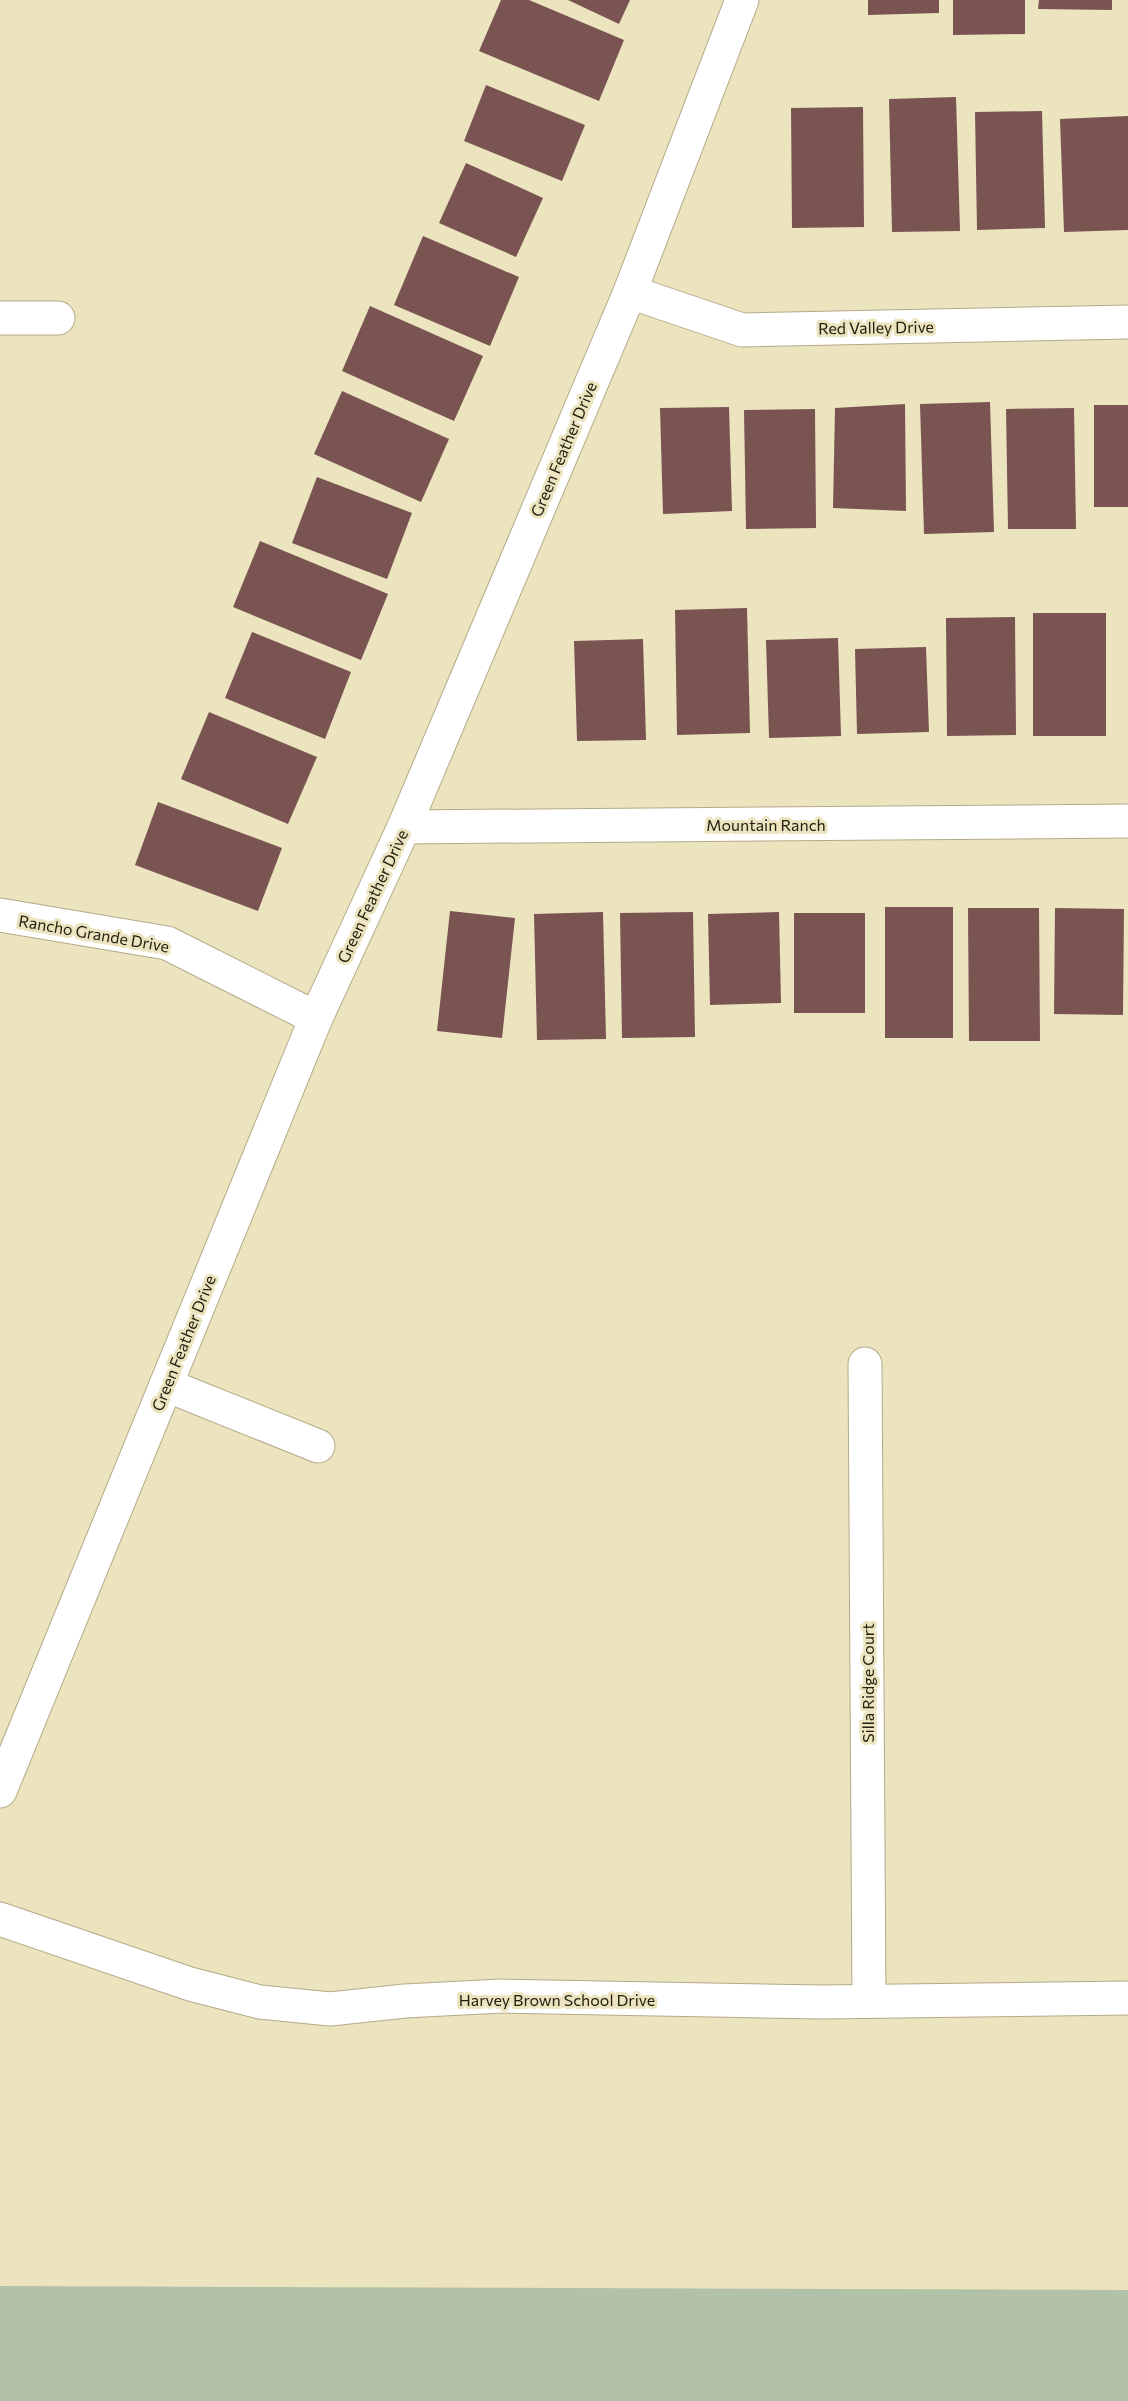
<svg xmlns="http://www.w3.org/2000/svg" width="1128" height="2401" font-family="Commissioner,sans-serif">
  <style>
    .green { fill: #b2c2a8 }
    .building { fill: #795451 }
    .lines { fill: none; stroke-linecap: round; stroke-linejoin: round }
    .minor-casing { stroke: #b3aa87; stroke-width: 35 }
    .minor { stroke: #fff; stroke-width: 33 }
    .labels { text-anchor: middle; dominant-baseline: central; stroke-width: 6; stroke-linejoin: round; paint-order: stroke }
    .street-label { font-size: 16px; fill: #232012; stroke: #ece3bf }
  </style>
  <rect width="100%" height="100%" fill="#ece3bf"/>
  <!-- green -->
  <polygon class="green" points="0,2286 1128,2290 1128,2401 0,2401"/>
  <!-- building -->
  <g class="building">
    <polygon points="501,0 529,0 624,40 599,101 479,51"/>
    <polygon points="568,0 630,0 619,24"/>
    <polygon points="868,0 939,0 939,13 868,15"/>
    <polygon points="953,0 1025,0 1025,34 953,35"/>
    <polygon points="1039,0 1112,0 1112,10 1038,9"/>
    <polygon points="486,85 585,125 562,181 464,141"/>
    <polygon points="956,97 960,231 892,232 889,99"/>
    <polygon points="863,107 864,227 792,228 791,108"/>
    <polygon points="1042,111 1045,228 977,230 975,112"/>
    <polygon points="1128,116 1128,230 1064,232 1060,119"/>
    <polygon points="466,163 543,198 516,257 439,223"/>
    <polygon points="423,236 519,277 490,346 394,305"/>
    <polygon points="370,306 483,356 454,421 342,371"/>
    <polygon points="342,391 449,439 421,502 314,454"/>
    <polygon points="990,402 994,532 924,534 920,404"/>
    <polygon points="905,404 906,511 833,508 835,408"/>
    <rect x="1094" y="405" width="34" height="102"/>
    <polygon points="729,407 732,511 663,514 660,408"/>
    <polygon points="1074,408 1076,529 1008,529 1006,409"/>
    <polygon points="815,409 816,528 746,529 744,410"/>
    <polygon points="317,477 412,513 387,579 292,543"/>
    <polygon points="260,541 388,594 361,660 233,607"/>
    <polygon points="747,608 750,733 677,735 675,610"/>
    <rect x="1033" y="613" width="73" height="123"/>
    <polygon points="1015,617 1016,735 947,736 946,618"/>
    <polygon points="252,632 351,672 325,739 225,698"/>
    <polygon points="838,638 841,736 769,738 766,640"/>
    <polygon points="643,639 646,740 577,741 574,641"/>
    <polygon points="926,647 929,732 857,734 855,649"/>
    <polygon points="209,712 317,757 288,824 181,779"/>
    <polygon points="158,802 282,848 258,911 135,865"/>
    <rect x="885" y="907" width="68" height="131"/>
    <polygon points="968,908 1039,908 1040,1041 969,1041"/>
    <polygon points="1055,908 1124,909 1123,1015 1054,1014"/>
    <polygon points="450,911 515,918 502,1038 437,1031"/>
    <polygon points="603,912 606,1039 537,1040 534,914"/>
    <polygon points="693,912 695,1037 622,1038 620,913"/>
    <polygon points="779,912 781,1003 710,1005 708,914"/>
    <rect x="794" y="913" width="71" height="100"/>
  </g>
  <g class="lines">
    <!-- minor casing -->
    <g class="minor-casing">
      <g id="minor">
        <polyline points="630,292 742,330 1128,322"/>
        <polyline points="0,318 58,318"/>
        <polyline points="404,827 1128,821"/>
        <polyline points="0,915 167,943 316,1018"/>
        <polyline points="865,1364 869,2001"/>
        <polyline points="166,1385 318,1446"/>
        <polyline points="0,1791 316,1018 404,827 630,292 742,0"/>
        <polyline points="0,1919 190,1984 260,2002 330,2009 405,2001 501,1996 822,2002 1128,1998"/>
      </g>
    </g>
    <!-- minor -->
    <use href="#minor" class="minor"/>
  </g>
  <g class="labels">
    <!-- street labels -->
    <g class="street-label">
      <text transform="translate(876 327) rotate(-1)">Red Valley Drive</text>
      <text transform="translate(563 449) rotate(-67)">Green Feather Drive</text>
      <text x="766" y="824">Mountain Ranch</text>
      <text transform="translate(372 896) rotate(-65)">Green Feather Drive</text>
      <text transform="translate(94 933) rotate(10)">Rancho Grande Drive</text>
      <text transform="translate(183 1343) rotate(-68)">Green Feather Drive</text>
      <text transform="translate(867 1683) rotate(-90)">Silla Ridge Court</text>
      <text x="557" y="1999">Harvey Brown School Drive</text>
    </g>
  </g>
</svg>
